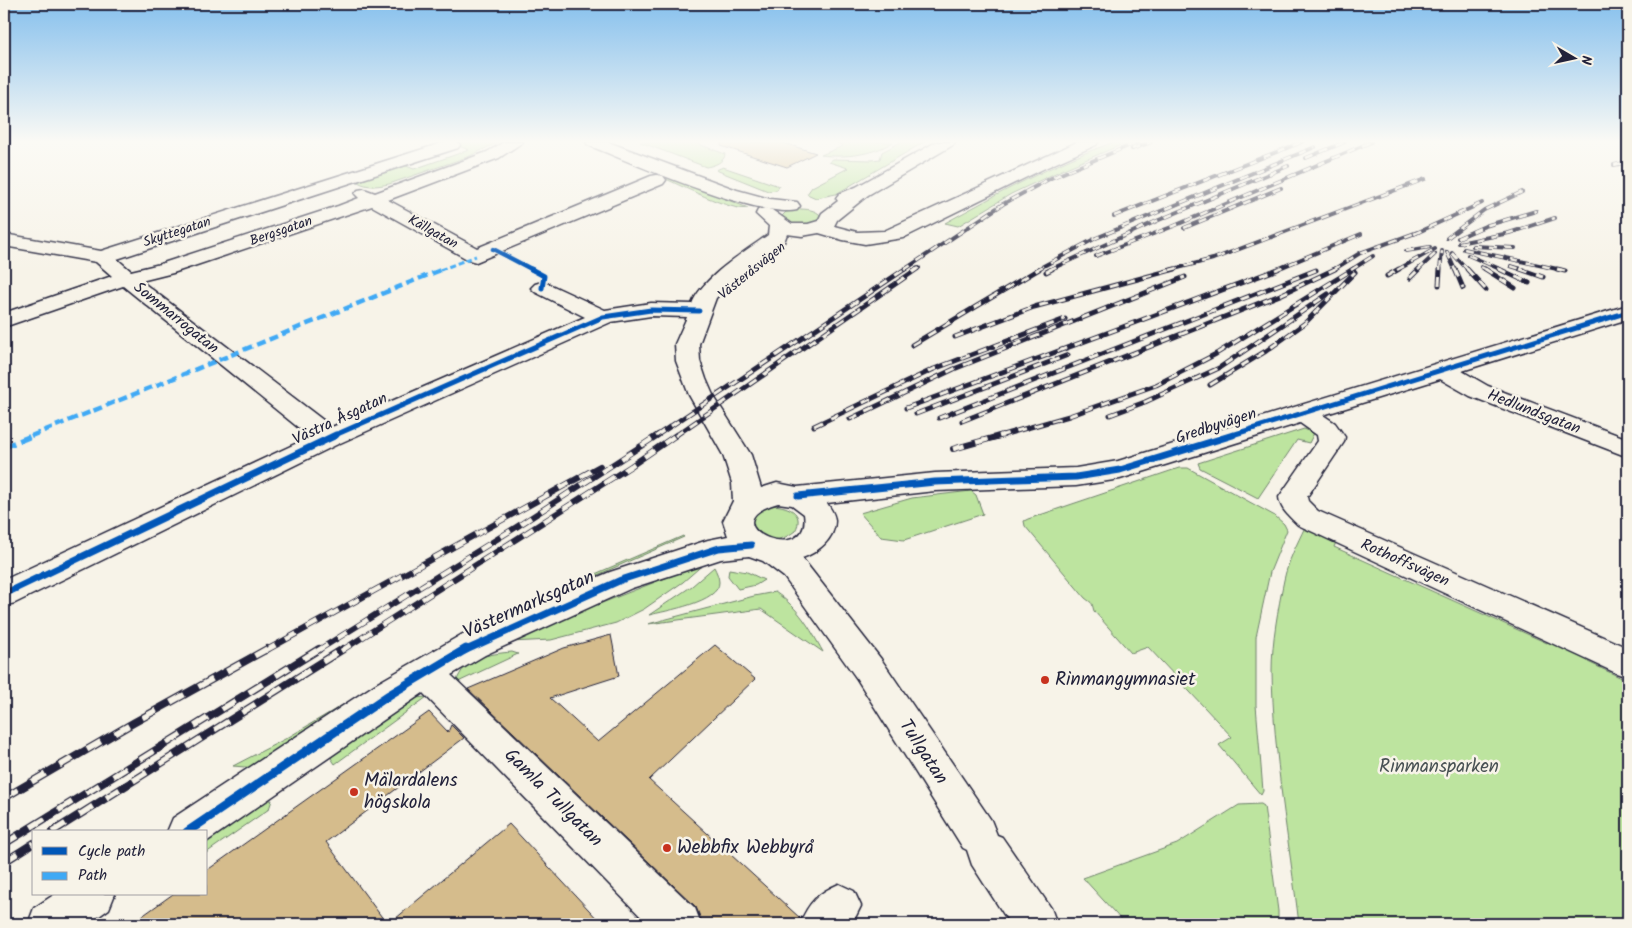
<svg xmlns="http://www.w3.org/2000/svg" width="1632" height="928" font-family="Kalam,sans-serif">
  <style>
    .green { fill: #bde49f; stroke: #70836d }
    .building { fill: #d5bc8c; stroke: #22223b }
    .lines { fill: none; stroke-linecap: round; stroke-linejoin: round }
    .minor-casing { stroke: #22223b; stroke-width: 3 }
    .minor { fill: #f7f3e8; fill-rule: evenodd }
    .rail-far3-casing { stroke: #22223b; stroke-width: 4 }
    .rail-far2-casing { stroke: #22223b; stroke-width: 5 }
    .rail-far1-casing { stroke: #22223b; stroke-width: 6 }
    .rail-casing { stroke: #22223b; stroke-width: 8 }
    .rail-far3 { stroke: #f7f3e8; stroke-width: 2.5; stroke-dasharray: 8; stroke-linecap: butt }
    .rail-far2 { stroke: #f7f3e8; stroke-width: 3; stroke-dasharray: 9; stroke-linecap: butt }
    .rail-far1 { stroke: #f7f3e8; stroke-width: 4.5; stroke-dasharray: 12; stroke-linecap: butt }
    .rail { stroke: #f7f3e8; stroke-width: 5.5; stroke-dasharray: 16; stroke-linecap: butt }
    .quiet-far2 { stroke: #3fa9f5; stroke-width: 3; stroke-dasharray: 6 3; stroke-linecap: butt }
    .quiet-far1 { stroke: #3fa9f5; stroke-width: 4.5; stroke-dasharray: 9 4.5; stroke-linecap: butt }
    .quiet { stroke: #3fa9f5; stroke-width: 5.5; stroke-dasharray: 11 5.5; stroke-linecap: butt }
    .cycleway-far3-casing { stroke: #f7f3e8; stroke-width: 6 }
    .cycleway-far2-casing { stroke: #f7f3e8; stroke-width: 8 }
    .cycleway-far1-casing { stroke: #f7f3e8; stroke-width: 10 }
    .cycleway-casing { stroke: #f7f3e8; stroke-width: 12 }
    .cycleway-far3 { stroke: #0057b8; stroke-width: 4.5 }
    .cycleway-far2 { stroke: #0057b8; stroke-width: 5 }
    .cycleway-far1 { stroke: #0057b8; stroke-width: 7 }
    .cycleway { stroke: #0057b8; stroke-width: 9 }
    .poi-dot { fill: #c8321e; stroke: #f7f3e8; stroke-width: 2 }
    .labels { text-anchor: middle; dominant-baseline: central; stroke-width: 5; stroke-linejoin: round; paint-order: stroke }
    .far-street-label { font-size: 14px; fill: #22223b; stroke: #f7f3e8 }
    .street-label { font-size: 16px; fill: #22223b; stroke: #f7f3e8 }
    .near-street-label { font-size: 19px; fill: #22223b; stroke: #f7f3e8 }
    .near-poi-label { font-size: 19px; fill: #22223b; stroke: #f7f3e8; text-anchor: start }
    .near-park-label { font-size: 19px; fill: #495254; stroke: #f7f3e8 }
  </style>
  <rect width="100%" height="100%" fill="#f7f3e8"/>
  <filter id="ink" filterUnits="userSpaceOnUse"><feTurbulence type="fractalNoise" baseFrequency=".02" numOctaves="2"/><feDisplacementMap in="SourceGraphic" scale="10" xChannelSelector="R" yChannelSelector="G"/><feConvolveMatrix kernelMatrix="1 2 1 2 8 2 1 2 1" color-interpolation-filters="sRGB"/></filter>
  <g filter="url(#ink)">
    <!-- green -->
    <g class="green">
      <path d="M 459,142 L 498,142 L 470,156 L 389,184 C 378,186 368,188 358,182 L 361,177 L 401,164 L 414,169 L 469,150 L 454,144 Z"/>
      <path d="M 640,142 L 693,142 L 725,154 C 725,162 713,166 706,167 Z"/>
      <path d="M 841,142 L 893,142 C 873,155 844,158 821,155 L 843,146 L 838,143 Z"/>
      <polygon points="901,142 924,142 836,194 816,198 807,194 812,187 848,168 829,162 833,159 872,160 880,159 882,152"/>
      <path d="M 1114,142 L 1128,142 L 1066,168 L 1011,194 L 958,226 L 945,223 C 999,193 1055,163 1114,142 Z"/>
      <polygon points="723,167 779,186 777,190 768,191 716,170"/>
      <path d="M 665,175 L 748,208 C 734,213 676,183 659,176 Z"/>
      <path d="M 797,209 C 806,209 816,209 822,217 L 819,223 L 793,226 L 781,217 L 786,212 Z"/>
      <polygon points="1304,429 1314,433 1309,443 1297,440 1258,498 1200,468 1198,463"/>
      <path d="M 1179,468 L 1188,468 L 1275,516 L 1284,524 L 1287,530 L 1270,572 L 1256,637 L 1256,705 L 1263,791 L 1261,795 L 1219,745 L 1232,737 L 1148,647 L 1131,653 L 1094,611 C 1091,601 1094,605 1085,598 L 1025,526 L 1024,521 L 1028,519 Z"/>
      <polygon points="971,491 976,495 983,514 904,540 881,537 860,513 912,498"/>
      <path d="M 770,505 C 786,505 806,512 795,531 C 777,545 767,539 750,527 L 752,516 Z"/>
      <path d="M 1305,527 L 1337,540 L 1334,547 L 1547,643 L 1550,636 L 1591,654 L 1588,662 L 1628,681 L 1628,924 L 1299,924 C 1289,840 1273,755 1272,670 C 1272,641 1278,609 1284,580 C 1288,561 1297,544 1305,527 Z"/>
      <polygon points="683,536 684,537 543,599 544,596"/>
      <polygon points="706,562 683,582 644,609 616,623 551,640 511,642 523,634"/>
      <path d="M 714,567 C 716,571 719,577 719,582 C 720,602 665,611 649,615 L 692,586 Z"/>
      <polygon points="729,569 747,572 764,580 756,585 738,589 728,576"/>
      <path d="M 775,592 C 799,608 810,628 823,652 L 761,609 L 648,624 L 754,596 Z"/>
      <polygon points="479,627 407,669 256,768 233,766 287,738 462,634"/>
      <path d="M 512,652 L 518,654 L 456,683 C 464,657 488,654 512,652 Z"/>
      <polygon points="427,697 335,764 331,758 335,750 414,698"/>
      <polygon points="272,800 269,809 206,853 206,836 260,801"/>
      <polygon points="1261,804 1264,806 1278,911 1278,924 1125,924 1083,878 1177,844 1239,805"/>
    </g>
    <!-- building -->
    <g class="building">
      <polygon points="721,142 780,142 816,153 787,167 721,146"/>
      <polygon points="611,635 619,676 550,698 598,742 715,645 755,679 649,780 800,918 798,924 703,924 696,907 468,689 564,648"/>
      <polygon points="429,712 448,732 451,725 464,738 326,842 387,924 131,924 173,894 206,894 206,871"/>
      <polygon points="509,824 602,924 389,924"/>
    </g>
    <g class="lines">
      <!-- minor casing -->
      <g class="minor-casing">
        <g id="minor">
          <path d="M 445,142 L 458,142 L 460,145 L 458,148 L 117,259 L 131,271 L 160,264 L 338,206 L 359,198 L 355,194 L 358,190 L 364,189 L 375,193 L 487,152 L 504,142 L 523,142 L 499,158 L 388,200 L 477,248 L 651,176 L 657,175 L 663,176 L 666,180 L 663,184 L 476,262 L 469,260 L 372,206 L 173,273 L 141,281 L 332,427 L 585,317 L 535,292 L 531,288 L 535,284 L 542,282 L 549,284 L 605,310 L 651,303 L 692,304 C 702,278 745,251 768,235 L 769,226 L 756,214 L 758,210 L 765,208 L 772,210 L 792,224 L 808,224 L 818,221 L 822,213 L 838,201 L 836,198 L 839,194 L 856,187 L 936,142 L 955,142 L 953,145 L 868,195 L 837,220 L 834,226 L 857,232 L 884,231 L 1077,142 L 1098,142 L 1096,145 L 1045,168 L 903,238 L 865,244 L 843,240 L 819,233 L 802,236 L 787,234 L 784,242 L 754,262 L 716,298 L 699,344 L 700,361 L 706,379 L 713,395 L 751,455 L 761,488 L 777,483 L 797,487 L 935,473 L 1076,468 L 1118,461 L 1628,305 L 1628,319 L 1462,371 L 1488,386 L 1628,439 L 1628,457 L 1470,396 L 1440,379 L 1323,415 L 1335,423 L 1345,437 L 1344,442 L 1307,497 L 1308,501 L 1318,511 L 1628,648 L 1628,677 L 1616,673 L 1298,525 C 1289,516 1280,509 1279,497 L 1318,441 L 1317,435 L 1300,423 L 1120,479 L 1076,486 L 935,491 L 827,503 C 830,508 835,514 835,521 C 835,539 817,553 802,558 L 881,659 L 991,820 L 997,835 L 1002,837 L 1051,908 L 1057,924 L 1010,924 L 972,865 L 967,850 L 963,848 L 857,679 L 784,577 L 763,561 L 749,556 L 721,559 L 632,588 L 485,655 L 451,675 L 695,908 L 701,924 L 648,924 L 423,693 L 206,842 L 206,832 L 167,832 L 173,818 L 376,684 L 461,635 L 610,572 L 708,540 L 728,536 L 723,521 L 733,501 L 732,483 L 723,455 L 689,395 L 676,361 L 675,344 L 687,317 L 651,316 L 611,322 L 338,444 L 15,603 L 4,606 L 4,580 L 310,437 L 123,286 L 4,327 L 4,313 L 112,276 L 96,262 L 4,246 L 4,234 L 101,251 ZM 778,503 L 792,505 L 804,514 C 813,569 704,525 778,503 Z"/>
          <path d="M 586,142 L 608,142 L 737,190 L 770,199 L 797,202 L 800,206 L 797,210 C 759,219 630,162 588,145 Z"/>
          <path d="M 839,884 L 854,891 L 861,906 L 852,924 L 800,924 C 808,903 818,893 839,884 Z"/>
          <polygon points="55,894 115,894 109,909 88,924 28,924 34,908"/>
        </g>
      </g>
      <!-- minor -->
      <use href="#minor" class="minor"/>
      <!-- rail-far3 casing -->
      <g class="rail-far3-casing">
        <g id="rail-far3">
          <polyline points="1132,149 1151,142"/>
          <polyline points="1306,158 1345,142"/>
          <polyline points="1614,165 1628,162"/>
          <polyline points="1114,216 1302,142"/>
          <polyline points="1184,228 1281,188"/>
          <polyline points="1414,234 1482,203"/>
          <polyline points="1447,238 1484,210 1522,192"/>
          <polyline points="1458,238 1485,226 1536,211"/>
          <polyline points="1459,243 1509,233 1555,218"/>
          <polyline points="1473,246 1515,248"/>
          <polyline points="1464,249 1562,270"/>
          <polyline points="1406,251 1430,247"/>
          <polyline points="1447,252 1455,270"/>
          <polyline points="1452,253 1468,270"/>
          <polyline points="1468,255 1502,270"/>
          <polyline points="1096,256 1174,226 1371,142"/>
          <polyline points="1511,266 1524,270"/>
          <polyline points="1481,267 1487,270"/>
          <polyline points="904,270 1003,204 1051,178 1138,142"/>
          <polyline points="915,270 919,268"/>
          <polyline points="1036,270 1096,238 1315,147"/>
          <polyline points="1049,270 1159,220 1288,166"/>
          <polyline points="1170,270 1213,259 1425,179"/>
          <polyline points="1275,270 1361,234"/>
          <polyline points="1333,270 1360,253 1418,232"/>
          <polyline points="1351,270 1373,256"/>
          <polyline points="1397,270 1435,249"/>
          <polyline points="1418,270 1435,254"/>
          <polyline points="1440,270 1442,251"/>
        </g>
      </g>
      <!-- rail-far2 casing -->
      <g class="rail-far2-casing">
        <g id="rail-far2">
          <polyline points="1455,269 1463,288"/>
          <polyline points="1467,269 1486,290"/>
          <polyline points="1485,269 1515,288"/>
          <polyline points="1499,269 1529,283"/>
          <polyline points="1520,269 1543,277"/>
          <polyline points="1557,269 1565,271"/>
          <polyline points="1046,272 1052,269"/>
          <polyline points="1387,276 1399,269"/>
          <polyline points="1410,278 1419,269"/>
          <polyline points="1439,285 1440,269"/>
          <polyline points="955,337 1034,307 1175,269"/>
          <polyline points="912,345 1039,269"/>
          <polyline points="1210,385 1266,351 1305,323 1355,272"/>
          <polyline points="906,408 1278,269"/>
          <polyline points="916,414 1068,355"/>
          <polyline points="1110,415 1145,402 1219,368 1328,294"/>
          <polyline points="939,418 1316,270"/>
          <polyline points="850,419 954,369 1185,277"/>
          <polyline points="962,421 1280,295 1335,269"/>
          <polyline points="814,426 934,369 1065,319"/>
          <polyline points="656,436 905,269"/>
          <polyline points="675,436 917,269"/>
          <polyline points="999,436 1069,416 1156,385 1216,354 1353,269"/>
        </g>
      </g>
      <!-- rail-far1 casing -->
      <g class="rail-far1-casing">
        <g id="rail-far1">
          <polyline points="953,449 1003,435"/>
          <polyline points="265,651 600,466"/>
          <polyline points="317,651 518,526 658,435"/>
          <polyline points="341,651 631,466 676,435"/>
        </g>
      </g>
      <!-- rail casing -->
      <g class="rail-casing">
        <g id="rail">
          <polyline points="4,798 133,723 267,649"/>
          <polyline points="52,832 343,649"/>
          <polyline points="4,844 319,649"/>
          <polyline points="4,862 34,843"/>
        </g>
      </g>
      <!-- rail-far3 -->
      <use href="#rail-far3" class="rail-far3"/>
      <!-- rail-far2 -->
      <use href="#rail-far2" class="rail-far2"/>
      <!-- rail-far1 -->
      <use href="#rail-far1" class="rail-far1"/>
      <!-- rail -->
      <use href="#rail" class="rail"/>
      <!-- quiet-far2 -->
      <polyline class="quiet-far2" points="440,270 476,256"/>
      <!-- quiet-far1 -->
      <polyline class="quiet-far1" points="31,436 443,269"/>
      <!-- quiet -->
      <polyline class="quiet" points="4,447 34,435"/>
      <!-- cycleway-far3 casing -->
      <g class="cycleway-far3-casing">
        <polyline id="cycleway-far3" points="493,249 533,270"/>
      </g>
      <!-- cycleway-far2 casing -->
      <g class="cycleway-far2-casing">
        <g id="cycleway-far2">
          <polyline points="531,269 544,276 542,288"/>
          <polyline points="333,436 603,317 651,310 699,311"/>
          <polyline points="1229,436 1628,312"/>
        </g>
      </g>
      <!-- cycleway-far1 casing -->
      <g class="cycleway-far1-casing">
        <g id="cycleway-far1">
          <polyline points="798,496 935,482 1076,477 1120,470 1233,435"/>
          <polyline points="4,594 336,435"/>
          <polyline points="464,651 621,580 719,548 751,545"/>
        </g>
      </g>
      <!-- cycleway casing -->
      <g class="cycleway-casing">
        <polyline id="cycleway" points="187,832 389,695 466,649"/>
      </g>
      <!-- cycleway-far3 -->
      <use href="#cycleway-far3" class="cycleway-far3"/>
      <!-- cycleway-far2 -->
      <use href="#cycleway-far2" class="cycleway-far2"/>
      <!-- cycleway-far1 -->
      <use href="#cycleway-far1" class="cycleway-far1"/>
      <!-- cycleway -->
      <use href="#cycleway" class="cycleway"/>
    </g>
  </g>
  <!-- sky -->
  <linearGradient id="sky" x2="0" y2="1"><stop stop-color="#86c0ed"/><stop offset="0.52" stop-color="#fbfaf5"/><stop offset="1" stop-color="#fbfaf5" stop-opacity="0"/></linearGradient>
  <rect width="1632" height="272" fill="url(#sky)"/>
  <!-- markers -->
  <g class="poi-dot">
    <circle cx="1045" cy="680" r="5"/>
    <circle cx="354" cy="792" r="5"/>
    <circle cx="667" cy="848" r="5"/>
  </g>
  <g class="labels">
    <!-- far-street labels -->
    <g class="far-street-label">
      <text transform="translate(281 231) rotate(-19)">Bergsgatan</text>
      <text transform="translate(177 232) rotate(-18)">Skyttegatan</text>
      <text transform="translate(433 232) rotate(29)">Källgatan</text>
      <text transform="translate(752 271) rotate(-39)">Västeråsvägen</text>
    </g>
    <!-- street labels -->
    <g class="street-label">
      <text transform="translate(176 318) rotate(39)">Sommarrogatan</text>
      <text transform="translate(1534 412) rotate(21)">Hedlundsgatan</text>
      <text transform="translate(340 419) rotate(-25)">Västra Åsgatan</text>
      <text transform="translate(1216 426) rotate(-18)">Gredbyvägen</text>
      <text transform="translate(1405 563) rotate(24)">Rothoffsvägen</text>
    </g>
    <!-- near-street labels -->
    <g class="near-street-label">
      <text transform="translate(529 605) rotate(-24)">Västermarksgatan</text>
      <text transform="translate(923 752) rotate(57)">Tullgatan</text>
      <text transform="translate(553 798) rotate(45)">Gamla Tullgatan</text>
    </g>
    <!-- near-poi labels -->
    <g class="near-poi-label">
      <text x="1055" y="680">Rinmangymnasiet</text>
      <text x="364" y="781">Mälardalens<tspan x="364" dy="22">högskola</tspan></text>
      <text x="677" y="848">Webbfix Webbyrå</text>
    </g>
    <!-- near-park labels -->
    <g class="near-park-label">
      <text x="1439" y="767">Rinmansparken</text>
    </g>
  </g>
  <!-- margin -->
  <rect width="1632" height="928" fill="none" stroke="#f7f3e8" stroke-width="20"/>
  <rect x="10" y="10" width="1612" height="908" fill="none" stroke="#22223b" stroke-width="2" filter="url(#ink)"/>
  <!-- legend -->
  <rect x="32" y="830" width="175" height="65" fill="#f7f3e8" stroke="#a29fa3"/>
  <rect x="42" y="847" width="25" height="8" fill="#0057b8" stroke="#a29fa3"/>
  <text x="78" y="856" font-size="15" fill="#22223b">Cycle path</text>
  <rect x="42" y="872" width="25" height="8" fill="#3fa9f5" stroke="#a29fa3"/>
  <text x="78" y="880" font-size="15" fill="#22223b">Path</text>
  <!-- north arrow -->
  <g transform="translate(1574 58) rotate(99)" stroke="#f7f3e8" stroke-width="4" paint-order="stroke">
  <path d="M0-4L9 19L0 12L-9 19Z" fill="#22223b"/>
  <text y="-8" font-size="14" font-weight="bold" text-anchor="middle" fill="#22223b">N</text>
  </g>
</svg>
